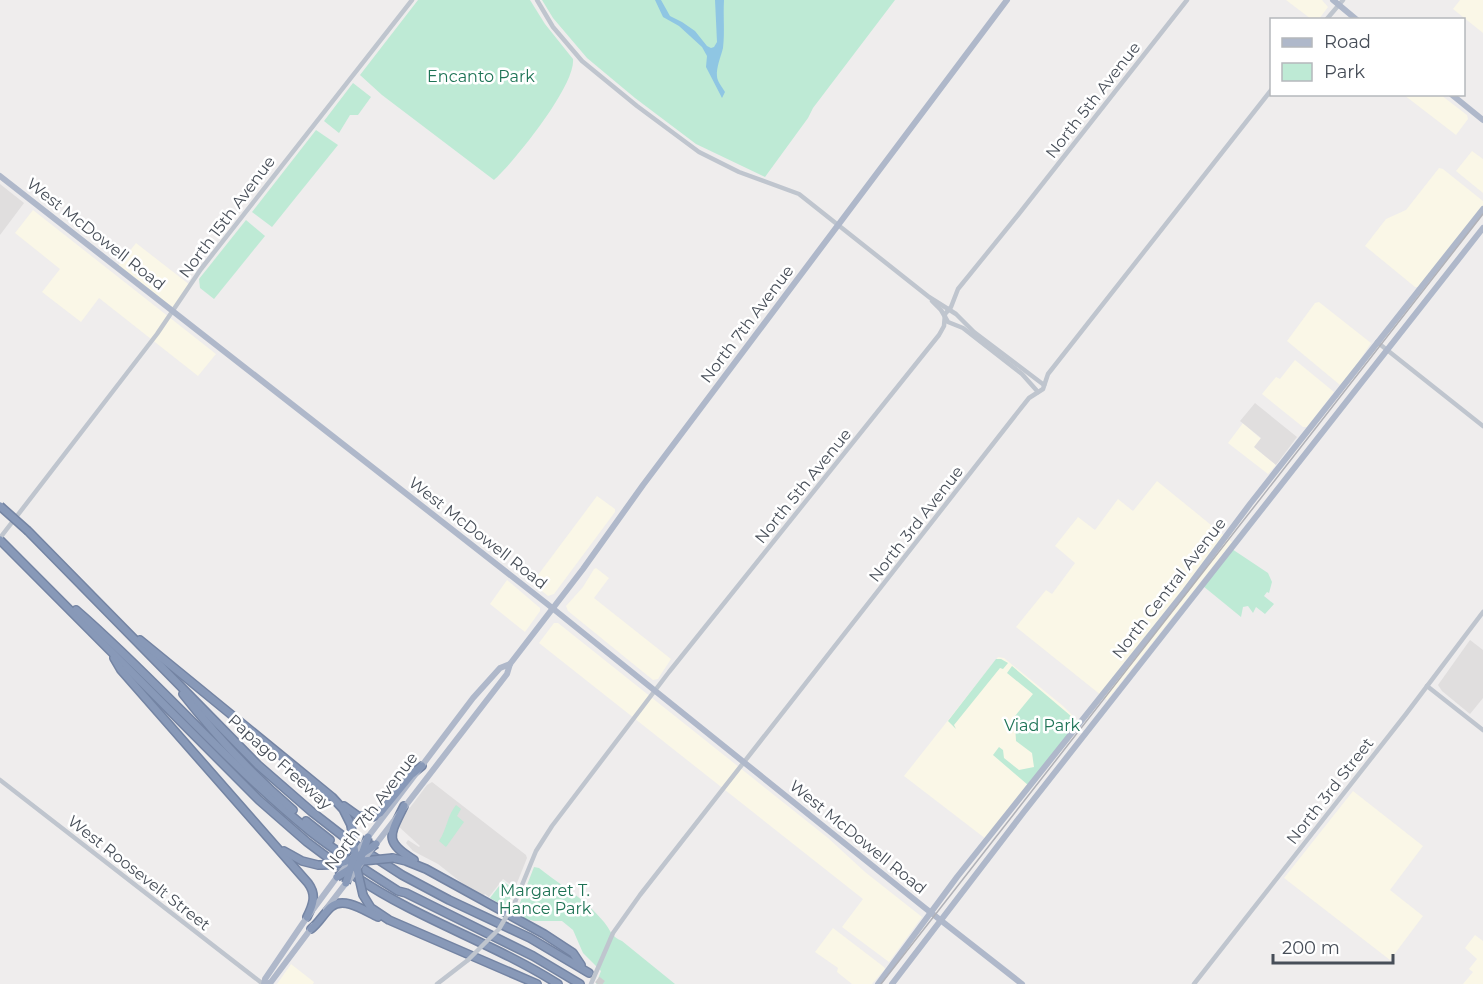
<svg xmlns="http://www.w3.org/2000/svg" width="1483" height="984" font-family="Montserrat,sans-serif">
  <style>
    .commercial { fill: #faf7e7 }
    .education { fill: #e0dede }
    .green { fill: #beead5 }
    .water { fill: #8fc6e3 }
    .lines { fill: none; stroke-linecap: round; stroke-linejoin: round }
    .highway-tunnel { stroke: #cdcdcf; stroke-width: 7; stroke-dasharray: 7 3.5; stroke-linecap: butt }
    .highway-casing { stroke: #7484a3; stroke-width: 10 }
    .minor { stroke: #bfc5ce; stroke-width: 4.5 }
    .major { stroke: #afb8ca; stroke-width: 6 }
    .highway { stroke: #8899b8; stroke-width: 7 }
    .tram { stroke: #b0b1b7; stroke-width: 1.5 }
    .highway-bridge-casing { stroke: #7484a3; stroke-width: 10; stroke-linecap: butt }
    .minor-bridge { stroke: #bfc5ce; stroke-width: 4.5 }
    .major-bridge { stroke: #afb8ca; stroke-width: 6 }
    .highway-bridge { stroke: #8899b8; stroke-width: 7 }
    .labels { text-anchor: middle; dominant-baseline: central; stroke-width: 5; stroke-linejoin: round; paint-order: stroke }
    .park-label { font-size: 16px; fill: #1e7355; stroke: #fff }
    .street-label { font-size: 16px; fill: #474e58; stroke: #fff }
  </style>
  <rect width="100%" height="100%" fill="#efeded"/>
  <!-- commercial -->
  <g class="commercial">
    <polygon points="1286,0 1322,0 1328,7 1319,19 1311,19"/>
    <polygon points="1460,0 1483,0 1483,33 1453,9"/>
    <polygon points="1404,95 1441,95 1467,115 1468,119 1456,135"/>
    <polygon points="1472,151 1483,159 1483,193 1456,171"/>
    <polygon points="1439,168 1443,169 1483,201 1483,206 1419,287 1415,287 1365,246 1386,219 1406,210"/>
    <polygon points="33,210 216,354 198,376 99,298 81,322 42,292 60,269 15,233"/>
    <polygon points="136,243 190,285 173,312 117,267"/>
    <polygon points="1319,302 1371,343 1344,384 1340,385 1287,341 1315,303"/>
    <polygon points="1295,360 1334,392 1307,427 1303,427 1262,394 1276,377 1280,379"/>
    <polygon points="1243,423 1261,439 1255,448 1276,465 1268,474 1228,443"/>
    <polygon points="1157,481 1232,542 1107,700 1016,627 1046,590 1052,594 1075,563 1055,546 1078,517 1095,530 1118,499 1133,511"/>
    <polygon points="597,496 615,509 615,512 554,594 548,596 532,583"/>
    <polygon points="596,568 609,578 594,598 671,659 658,679 653,680 568,611 566,606 583,587 594,569"/>
    <polygon points="507,580 540,608 540,611 525,632 490,604"/>
    <polygon points="554,623 558,623 828,838 865,872 922,917 889,962 842,927 863,899 539,643"/>
    <polygon points="998,657 1004,658 1063,706 1077,720 1076,724 986,839 904,776"/>
    <polygon points="1353,791 1423,846 1390,890 1423,916 1390,960 1284,878"/>
    <polygon points="833,928 884,967 885,969 872,984 852,984 837,972 838,968 815,952"/>
    <polygon points="1475,935 1483,941 1483,984 1463,984 1473,972 1469,969 1477,959 1465,948"/>
    <polygon points="291,964 314,982 313,984 277,984"/>
  </g>
  <!-- education -->
  <g class="education">
    <polygon points="0,184 24,203 0,235"/>
    <polygon points="1255,403 1297,437 1276,465 1254,447 1261,438 1240,421"/>
    <polygon points="1470,640 1483,650 1483,698 1470,714 1442,691 1438,685"/>
    <polygon points="432,782 526,855 527,858 515,888 503,879 489,897 485,894 483,896 462,883 438,864 413,851 406,843 408,840 419,847 420,846 398,826 399,822 427,785"/>
  </g>
  <!-- green -->
  <g class="green">
    <path d="M 418,0 L 530,0 L 545,24 L 573,59 C 576,85 514,162 494,180 L 382,95 L 360,75 Z"/>
    <polygon points="542,0 895,0 813,108 808,118 765,177 696,144 635,98 587,58 553,18"/>
    <polygon points="353,83 371,97 358,115 350,115 339,133 324,121"/>
    <polygon points="316,130 338,145 272,227 252,212"/>
    <polygon points="246,220 265,236 214,299 200,288 199,279"/>
    <polygon points="1232,549 1268,573 1272,582 1269,593 1267,592 1264,596 1274,604 1265,614 1256,607 1253,613 1248,606 1243,607 1241,617 1203,586"/>
    <polygon points="996,659 1001,659 1008,663 1003,669 1000,668 954,725 956,729 948,721"/>
    <polygon points="1012,666 1078,722 1028,785 993,755 999,747 1003,750 1004,758 1019,770 1034,767 1032,753 1016,741 1015,724 1011,721 1033,694 1007,673"/>
    <path d="M 456,805 L 461,809 L 457,816 L 464,822 L 446,847 L 439,841 C 447,829 447,816 456,805 Z"/>
    <path d="M 534,867 L 539,868 C 563,887 583,897 604,922 C 610,929 611,937 622,941 L 675,984 L 596,984 L 601,971 L 583,953 L 573,930 L 562,921 L 534,921 L 526,919 L 490,898 L 503,881 L 515,890 L 508,903 L 518,908 Z"/>
  </g>
  <!-- water -->
  <path class="water" d="M 661,0 L 670,16 L 682,22 L 695,31 L 707,46 L 711,48 L 714,47 L 717,42 L 715,0 L 724,0 C 723,16 725,32 723,48 C 721,56 716,68 717,76 C 717,81 722,87 725,92 L 722,98 L 706,67 L 707,56 L 702,47 L 679,26 L 663,17 L 655,0 Z"/>
  <g class="lines">
    <!-- highway-tunnel -->
    <polyline class="highway-tunnel" points="589,973 603,984"/>
    <!-- highway casing -->
    <g class="highway-casing">
      <g id="highway">
        <polyline points="28,531 258,765 312,812 348,840 402,875 449,900 530,938 589,973"/>
        <polyline points="0,540 259,800 307,842 339,866"/>
        <path d="M 76,610 C 157,680 227,764 311,832 C 338,853 368,872 398,891 L 406,893 L 533,956 L 580,984"/>
        <polyline points="140,640 332,797 343,809 351,825"/>
        <path d="M 114,658 L 121,670 L 308,883 C 317,895 313,905 307,917"/>
        <path d="M 183,694 C 216,736 253,775 293,810"/>
        <polyline points="344,806 358,816 373,817 380,813 411,775 422,766"/>
        <path d="M 404,806 C 390,835 383,841 414,860"/>
        <polyline points="306,821 330,840"/>
        <polyline points="284,851 302,861 318,865"/>
        <polyline points="393,858 406,861 426,869 544,934 573,953 581,965"/>
        <path d="M 356,877 C 420,920 493,943 558,984"/>
        <polyline points="363,895 371,908 389,920 537,984"/>
        <path d="M 311,929 C 319,923 324,913 331,907 C 344,896 365,911 378,917"/>
      </g>
    </g>
    <!-- minor -->
    <g class="minor">
      <polyline points="537,0 553,27 582,61 637,106 699,152 739,172 799,194 929,297 956,314 974,332 1044,385"/>
      <polyline points="1326,20 1343,0"/>
      <polyline points="932,301 941,310 948,322 963,328 1022,374 1038,392"/>
      <polyline points="1377,342 1483,426"/>
      <polyline points="0,538 157,334 201,269 412,0"/>
      <polyline points="1427,686 1483,730"/>
      <polyline points="0,780 263,984"/>
      <polyline points="515,902 536,851 552,826 669,672 939,335 944,326 945,314 951,307 958,289 1018,215 1187,0"/>
      <polyline points="437,984 468,960"/>
      <polyline points="591,984 613,933 640,895 1014,417 1029,398 1043,389 1048,374 1272,89"/>
      <polyline points="1194,984 1406,714 1483,612"/>
    </g>
    <!-- major -->
    <g class="major">
      <polyline points="1333,0 1357,20"/>
      <polyline points="1451,94 1483,120"/>
      <polyline points="0,176 546,603 925,908 1022,984"/>
      <polyline points="368,837 473,698 500,668 510,664"/>
      <polyline points="376,844 507,674 510,664 583,569 643,485 1007,0"/>
      <polyline points="326,909 346,883"/>
      <polyline points="264,984 265,979 303,923 337,877"/>
      <polyline points="266,984 271,982 313,926"/>
      <polyline points="878,984 957,877 1185,591 1250,504 1483,209"/>
      <polyline points="892,984 1023,813 1483,228"/>
    </g>
    <!-- highway -->
    <use href="#highway" class="highway"/>
    <!-- tram -->
    <polyline class="tram" points="881,984 1483,214"/>
    <!-- highway-bridge casing -->
    <g class="highway-bridge-casing">
      <g id="highway-bridge">
        <polyline points="0,506 28,531"/>
        <path d="M 318,865 C 341,866 358,858 376,844"/>
        <polyline points="337,877 363,861 393,858"/>
        <polyline points="346,883 355,854 351,825"/>
        <polyline points="363,895 357,869 368,837"/>
      </g>
    </g>
    <!-- minor-bridge -->
    <polyline class="minor-bridge" points="468,960 499,929 515,902"/>
    <!-- major-bridge -->
    <g class="major-bridge">
      <polyline points="339,875 366,840"/>
      <polyline points="349,880 373,847"/>
    </g>
    <!-- highway-bridge -->
    <use href="#highway-bridge" class="highway-bridge"/>
  </g>
  <g class="labels">
    <!-- park labels -->
    <g class="park-label">
      <text x="481" y="76">Encanto Park</text>
      <text x="1042" y="725">Viad Park</text>
      <text x="545" y="890">Margaret T.<tspan x="545" dy="18">Hance Park</tspan></text>
    </g>
    <!-- street labels -->
    <g class="street-label">
      <text transform="translate(1093 100) rotate(-52)">North 5th Avenue</text>
      <text transform="translate(227 217) rotate(-53)">North 15th Avenue</text>
      <text transform="translate(96 234) rotate(38)">West McDowell Road</text>
      <text transform="translate(747 324) rotate(-53)">North 7th Avenue</text>
      <text transform="translate(803 486) rotate(-51)">North 5th Avenue</text>
      <text transform="translate(916 524) rotate(-52)">North 3rd Avenue</text>
      <text transform="translate(478 533) rotate(38)">West McDowell Road</text>
      <text transform="translate(1169 588) rotate(-52)">North Central Avenue</text>
      <text transform="translate(280 762) rotate(42)">Papago Freeway</text>
      <text transform="translate(1330 791) rotate(-52)">North 3rd Street</text>
      <text transform="translate(371 811) rotate(-53)">North 7th Avenue</text>
      <text transform="translate(858 837) rotate(39)">West McDowell Road</text>
      <text transform="translate(139 873) rotate(38)">West Roosevelt Street</text>
    </g>
  </g>
  <!-- legend -->
  <rect x="1270" y="18" width="195" height="78" fill="#ffffff" stroke="#b5b8bc" stroke-width="1.5"/>
  <rect x="1282" y="38" width="30" height="9" fill="#afb8ca" stroke="#b5b8bc" stroke-width="1.5"/>
  <text x="1324" y="48" font-size="18" fill="#474e58">Road</text>
  <rect x="1282" y="63" width="30" height="18" fill="#beead5" stroke="#b5b8bc" stroke-width="1.5"/>
  <text x="1324" y="78" font-size="18" fill="#474e58">Park</text>
  <!-- scale -->
  <path d="M1273 954v9h120v-9" fill="none" stroke="#474e58" stroke-width="3"/>
  <text x="1282" y="954" font-size="18" fill="#474e58" stroke="#ffffff" stroke-width="4.5" paint-order="stroke">200 m</text>
</svg>
